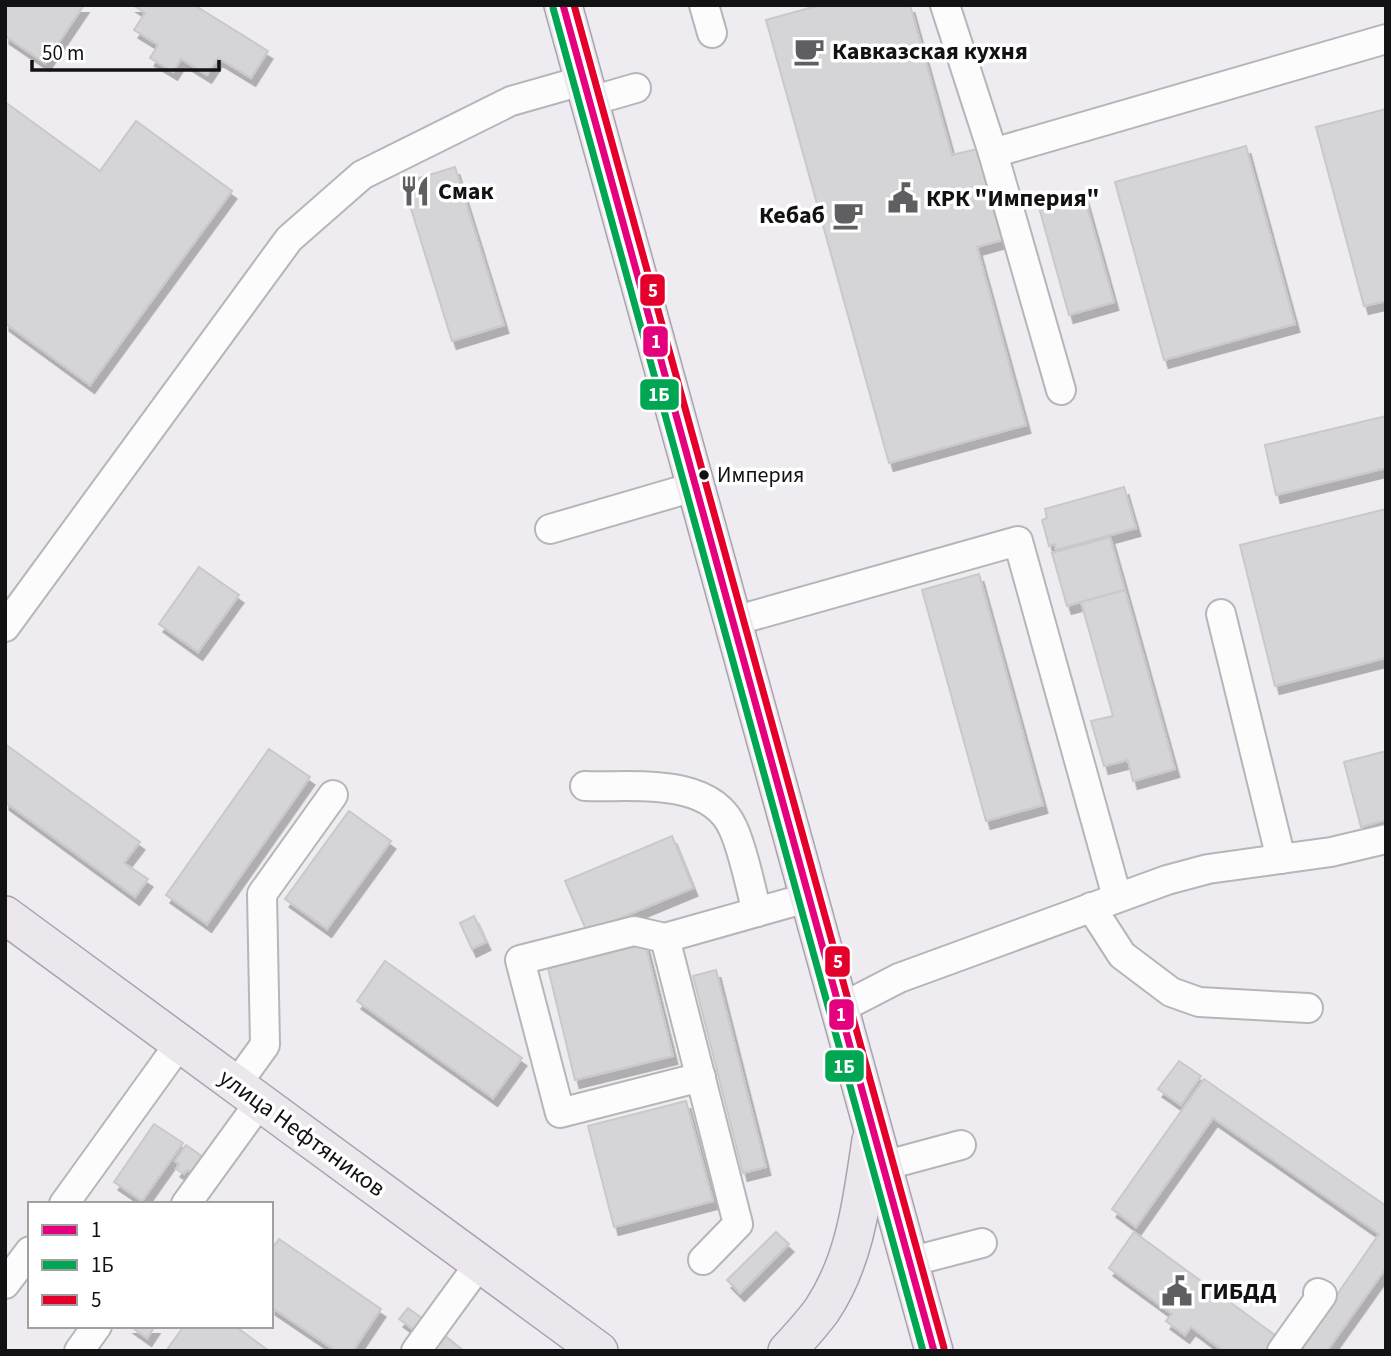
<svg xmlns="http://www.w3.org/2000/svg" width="1391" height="1356" font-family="'Source Sans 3',sans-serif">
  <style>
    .building { fill: #d5d4d7; stroke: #cac8cb; stroke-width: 2; filter: url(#shadow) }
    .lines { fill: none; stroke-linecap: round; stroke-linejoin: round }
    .minor-casing { stroke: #b6b5b7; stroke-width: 32 }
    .major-casing { stroke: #aaa3ad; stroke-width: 40 }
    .minor { stroke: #fcfcfd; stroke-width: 28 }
    .major { stroke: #ebe7ec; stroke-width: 37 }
    .bus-1-casing { stroke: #fff; stroke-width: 12 }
    .bus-2-casing { stroke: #fff; stroke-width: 12 }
    .bus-3-casing { stroke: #fff; stroke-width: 12 }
    .bus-1 { stroke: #e5007d; stroke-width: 7 }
    .bus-2 { stroke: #00a651; stroke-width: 7 }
    .bus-3 { stroke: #e4002b; stroke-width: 7 }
    .bus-dot { fill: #121113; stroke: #fff; stroke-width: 2.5 }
    .labels { text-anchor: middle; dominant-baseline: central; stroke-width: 7; stroke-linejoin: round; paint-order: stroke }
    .bus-label { font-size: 22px; fill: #121113; stroke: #fff; text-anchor: start }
    .poi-label { font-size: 24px; font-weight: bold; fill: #121113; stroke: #fff; text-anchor: start }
    .street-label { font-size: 24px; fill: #121113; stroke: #fff }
    .line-badge { stroke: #fff; stroke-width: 2.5 }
    .badge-label { font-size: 19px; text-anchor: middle; font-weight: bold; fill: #fff }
  </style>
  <defs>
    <filter id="shadow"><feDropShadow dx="4.5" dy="8" stdDeviation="0" flood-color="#0004"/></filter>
  </defs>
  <rect width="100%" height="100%" fill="#eeecf0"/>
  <!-- building -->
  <g class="building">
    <polygon points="5,5 84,5 45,63 5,36"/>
    <polygon points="133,5 194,5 268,51 251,78 218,58 207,75 181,59 173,72 150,58 158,45 134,30 145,13"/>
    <polygon points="820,5 910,5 952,155 977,149 1002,240 977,247 1026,425 889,463 766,20"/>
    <polygon points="5,102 100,171 136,121 232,191 90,385 5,323"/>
    <polygon points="1386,109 1386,301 1364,306 1316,127"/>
    <polygon points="1246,146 1295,324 1164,360 1115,182"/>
    <polygon points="455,167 504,325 452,341 403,183"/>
    <polygon points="1083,192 1114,302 1069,315 1038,204"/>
    <polygon points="1386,416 1386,468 1276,495 1265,445"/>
    <polygon points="1124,487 1136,528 1056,550 1055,544 1049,546 1042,520 1047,518 1045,509"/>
    <polygon points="1386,509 1386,658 1275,686 1240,545"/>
    <polygon points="1110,537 1125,590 1067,606 1052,553"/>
    <polygon points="199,567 239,595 198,652 159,624"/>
    <polygon points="979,574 1043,805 986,821 922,590"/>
    <polygon points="1125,590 1175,769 1133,781 1128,760 1104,766 1091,721 1113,716 1081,602"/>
    <polygon points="5,744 140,842 124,863 148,879 135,897 5,802"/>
    <polygon points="269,749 310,777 207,924 166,895"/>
    <polygon points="1386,751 1386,820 1361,827 1344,762"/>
    <polygon points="349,811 391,841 327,929 285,899"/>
    <polygon points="672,836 693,888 587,932 565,881"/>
    <polygon points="474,916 486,942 472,949 460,923"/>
    <polygon points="645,944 673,1056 575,1080 548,968"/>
    <polygon points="385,961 522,1058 493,1098 357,1001"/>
    <polygon points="716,970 766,1167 743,1173 693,976"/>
    <polygon points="1179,1061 1201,1076 1181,1105 1158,1089"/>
    <polygon points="1204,1079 1386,1206 1386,1268 1327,1351 1298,1351 1379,1234 1213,1118 1136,1227 1112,1209"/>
    <polygon points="686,1101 713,1201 614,1227 588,1126"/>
    <polygon points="154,1124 183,1143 142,1201 114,1182"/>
    <polygon points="186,1145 203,1157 192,1173 187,1170 184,1174 176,1169 179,1164 175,1161"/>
    <polygon points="776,1232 789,1244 740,1293 727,1280"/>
    <polygon points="1134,1232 1279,1338 1270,1351 1223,1351 1191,1327 1185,1335 1166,1321 1172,1314 1109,1268"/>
    <polygon points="279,1239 381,1309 353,1351 336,1351 271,1307 271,1250"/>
    <polygon points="408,1308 423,1319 414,1330 399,1319"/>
    <polygon points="130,1326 155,1326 147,1338"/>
    <polygon points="184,1326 235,1326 269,1351 172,1351 168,1348"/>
    <polygon points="444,1335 464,1351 432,1351"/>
  </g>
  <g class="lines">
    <!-- minor casing -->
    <g class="minor-casing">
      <g id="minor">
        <polyline points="704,5 712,33"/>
        <polyline points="945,5 993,153 1386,39"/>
        <polyline points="591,101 636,88"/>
        <polyline points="993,153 1061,390"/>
        <polyline points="550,529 697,486"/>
        <polyline points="1221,614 1281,859"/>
        <polyline points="734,621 1018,541 1117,897"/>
        <polyline points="5,627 289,239 362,175 511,101 585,80"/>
        <path d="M 585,786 C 632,788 710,776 733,828 C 744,852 750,886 757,912"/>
        <polyline points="1091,907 1122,955 1171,992 1199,1002 1308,1008"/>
        <polyline points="665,938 634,931 520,960 560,1113 701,1077"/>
        <polyline points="841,1008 899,978 1167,880 1208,869 1331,852 1386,839"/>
        <polyline points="236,1085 265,1045 262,894 333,795"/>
        <polyline points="883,1166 961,1145"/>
        <polyline points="64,1204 180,1043"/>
        <polyline points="186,1204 260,1102"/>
        <polyline points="703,1260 738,1224 665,938 810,897"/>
        <polyline points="909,1262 982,1243"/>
        <polyline points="5,1284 30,1251"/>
        <polyline points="79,1351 97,1326"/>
        <polyline points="416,1351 480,1263"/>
        <polyline points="1282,1351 1322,1295 1318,1293"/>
      </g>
    </g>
    <!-- major casing -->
    <g class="major-casing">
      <g id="major">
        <polyline points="563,5 934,1351"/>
        <polyline points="5,915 599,1351"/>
        <path d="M 787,1351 C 799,1338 812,1324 822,1310 C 856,1259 862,1199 871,1140"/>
      </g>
    </g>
    <!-- minor -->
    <use href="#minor" class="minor"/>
    <!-- major -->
    <use href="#major" class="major"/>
    <!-- bus-1 casing -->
    <g class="bus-1-casing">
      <polyline id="bus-1" points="563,5 934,1351"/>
    </g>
    <!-- bus-2 casing -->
    <g class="bus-2-casing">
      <polyline id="bus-2" points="553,8 923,1351"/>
    </g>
    <!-- bus-3 casing -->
    <g class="bus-3-casing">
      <polyline id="bus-3" points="574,5 944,1348"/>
    </g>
    <!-- bus-1 -->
    <use href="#bus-1" class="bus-1"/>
    <!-- bus-2 -->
    <use href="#bus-2" class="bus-2"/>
    <!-- bus-3 -->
    <use href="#bus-3" class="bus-3"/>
  </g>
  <!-- icons -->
  <defs>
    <g id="cafe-bare" transform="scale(2.415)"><path d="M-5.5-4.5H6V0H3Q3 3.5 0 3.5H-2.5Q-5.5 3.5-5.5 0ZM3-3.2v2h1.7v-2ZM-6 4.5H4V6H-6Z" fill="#5f5e60" stroke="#fff" stroke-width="2.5" paint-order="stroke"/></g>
    <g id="restaurant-bare" transform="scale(2.415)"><path d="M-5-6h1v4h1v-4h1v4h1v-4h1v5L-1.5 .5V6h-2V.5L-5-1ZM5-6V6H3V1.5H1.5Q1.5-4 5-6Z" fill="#5f5e60" stroke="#fff" stroke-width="2.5" paint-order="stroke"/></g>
    <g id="civic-bare" transform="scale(2.415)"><path d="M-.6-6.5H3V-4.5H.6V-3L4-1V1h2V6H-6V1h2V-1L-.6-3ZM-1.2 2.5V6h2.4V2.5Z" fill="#5f5e60" stroke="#fff" stroke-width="2.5" paint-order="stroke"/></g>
  </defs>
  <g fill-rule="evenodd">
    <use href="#cafe-bare" x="809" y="51"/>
    <use href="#restaurant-bare" x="415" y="191"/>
    <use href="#civic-bare" x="903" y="198"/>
    <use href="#cafe-bare" x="848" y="215"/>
    <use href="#civic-bare" x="1177" y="1291"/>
  </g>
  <!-- markers -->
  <circle class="bus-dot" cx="704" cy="475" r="6"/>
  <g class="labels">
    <!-- bus labels -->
    <g class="bus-label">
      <text x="717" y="475">Империя</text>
    </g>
    <!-- poi labels -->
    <g class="poi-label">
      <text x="832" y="51">Кавказская кухня</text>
      <text x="438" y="191">Смак</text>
      <text x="926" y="198">КРК "Империя"</text>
      <text x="825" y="215" text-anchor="end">Кебаб</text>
      <text x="1200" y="1291">ГИБДД</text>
    </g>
    <!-- street labels -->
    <g class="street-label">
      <text transform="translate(302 1133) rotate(36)">улица Нефтяников</text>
    </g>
  </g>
  <g class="line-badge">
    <rect x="639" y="273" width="27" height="34" rx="7" fill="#e4002b"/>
    <rect x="642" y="325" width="27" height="33" rx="7" fill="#e5007d"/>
    <rect x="639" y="378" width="41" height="33" rx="7" fill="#00a651"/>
    <rect x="824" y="945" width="27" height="33" rx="7" fill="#e4002b"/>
    <rect x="828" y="998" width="27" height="33" rx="7" fill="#e5007d"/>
    <rect x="824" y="1049" width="41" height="34" rx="7" fill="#00a651"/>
  </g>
  <g class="badge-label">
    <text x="653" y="297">5</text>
    <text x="656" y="348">1</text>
    <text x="659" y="401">1Б</text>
    <text x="838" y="968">5</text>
    <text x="841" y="1021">1</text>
    <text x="844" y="1073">1Б</text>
  </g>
  <!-- border -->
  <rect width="1391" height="1356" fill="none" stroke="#121113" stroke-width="14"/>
  <!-- legend -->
  <rect x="28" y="1202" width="245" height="126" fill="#ffffff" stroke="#a0a0a1" stroke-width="2"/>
  <rect x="42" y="1225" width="35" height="10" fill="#e5007d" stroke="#a0a0a1" stroke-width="2"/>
  <text x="91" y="1237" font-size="21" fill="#121113">1</text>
  <rect x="42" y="1260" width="35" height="10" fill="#00a651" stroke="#a0a0a1" stroke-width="2"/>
  <text x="91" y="1272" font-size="21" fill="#121113">1Б</text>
  <rect x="42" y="1295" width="35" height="10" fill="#e4002b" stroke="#a0a0a1" stroke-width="2"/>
  <text x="91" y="1307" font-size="21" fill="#121113">5</text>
  <!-- scale -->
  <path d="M32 60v10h187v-10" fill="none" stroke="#121113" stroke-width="3.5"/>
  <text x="42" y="60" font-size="21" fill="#121113" stroke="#ffffff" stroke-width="5" paint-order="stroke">50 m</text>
</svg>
